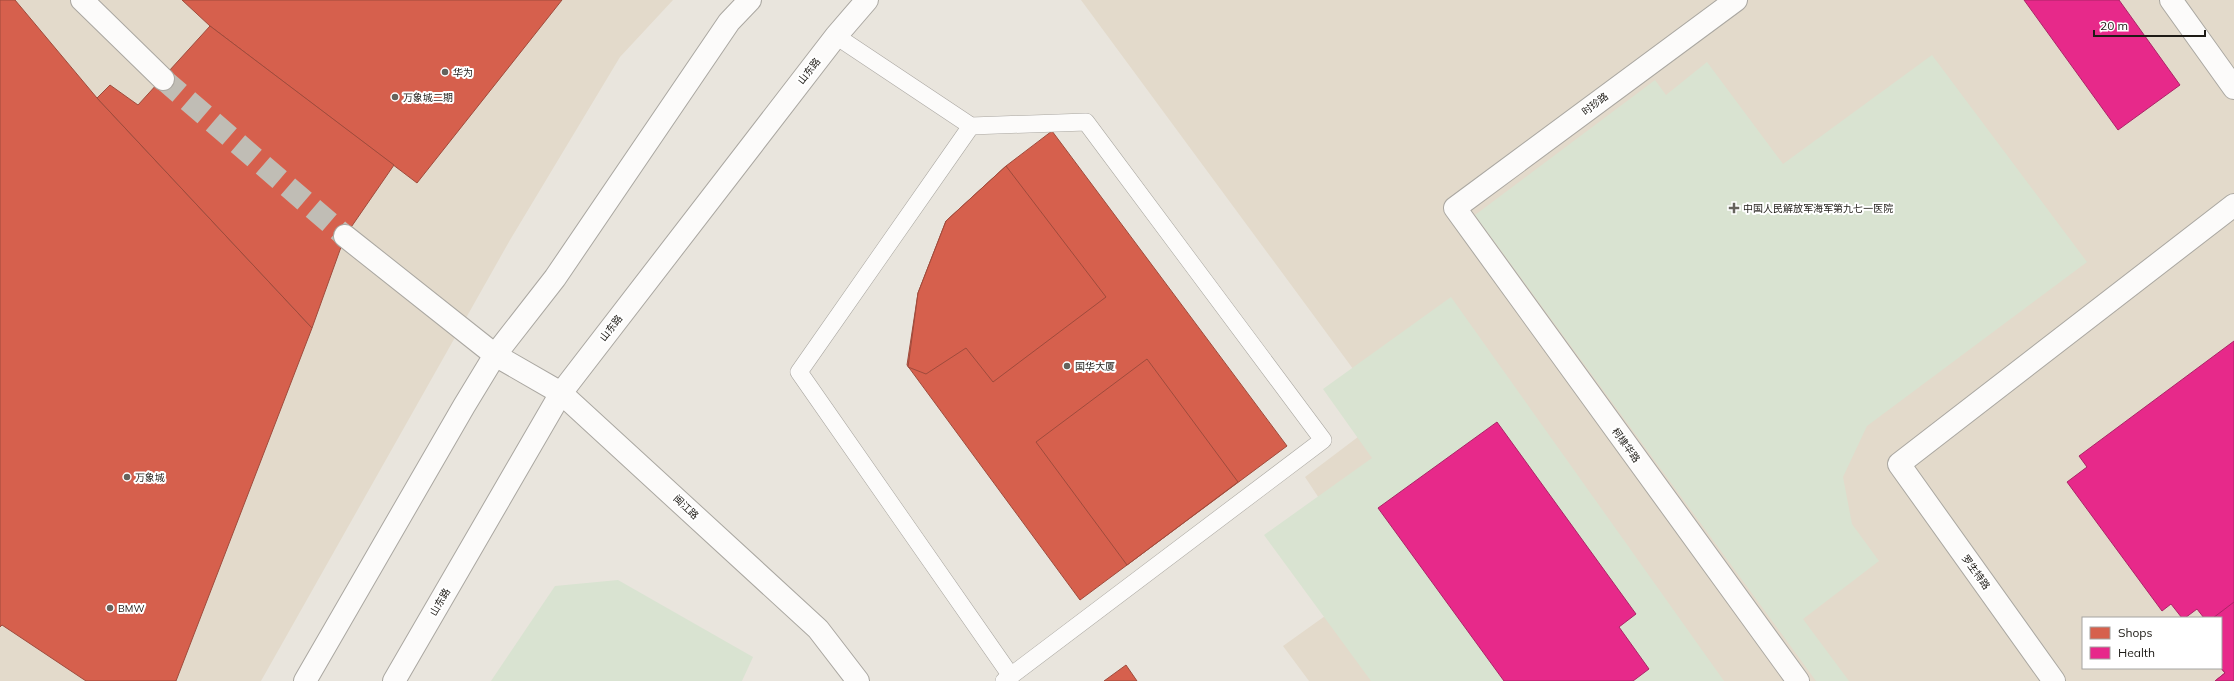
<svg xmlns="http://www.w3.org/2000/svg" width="2234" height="681" font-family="Mulish,'Noto Sans SC',sans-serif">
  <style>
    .built { fill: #e3dacb; fill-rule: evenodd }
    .green { fill: #d9e3d1 }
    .shops { fill: #d6604d; stroke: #9f4b3c }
    .health { fill: #e7298a; stroke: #ab2567 }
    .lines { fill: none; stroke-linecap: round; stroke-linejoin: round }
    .street-tunnel { stroke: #c0bdb5; stroke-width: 22; stroke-dasharray: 22 11; stroke-linecap: butt }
    .lane-casing { stroke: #aaa7a1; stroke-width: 18 }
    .street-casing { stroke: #aaa7a1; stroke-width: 24 }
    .secondary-casing { stroke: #aaa7a1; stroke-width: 24 }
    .primary-casing { stroke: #aaa7a1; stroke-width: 24 }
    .lane { stroke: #fcfbfa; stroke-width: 17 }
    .street { stroke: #fcfbfa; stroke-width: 22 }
    .secondary { stroke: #fcfbfa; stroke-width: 22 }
    .primary { stroke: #fcfbfa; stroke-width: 22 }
    .poi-dot { fill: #65625c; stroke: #fff; stroke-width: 1.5 }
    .labels { text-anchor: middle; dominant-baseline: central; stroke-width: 4; stroke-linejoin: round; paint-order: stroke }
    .street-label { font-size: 10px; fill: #1e1b16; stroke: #fff }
    .poi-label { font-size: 10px; fill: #1e1b16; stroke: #fff; text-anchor: start }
  </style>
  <rect width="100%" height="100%" fill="#e9e5dd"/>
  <!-- built -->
  <g class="built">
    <polygon points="0,0 673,0 620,57 510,240 261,681 0,681"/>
    <path d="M 1081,0 L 2234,0 L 2234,681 L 1309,681 L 1283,646 L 1374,581 L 1305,477 L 1387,415 ZM 2083,618 L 2221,618 L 2221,668 L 2083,668 Z"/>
  </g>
  <!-- green -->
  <g class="green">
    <polygon points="1932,55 2087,262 1867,426 1843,477 1852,524 1879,561 1803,619 1849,681 1816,681 1475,215 1655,80 1666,95 1707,62 1783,164"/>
    <polygon points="1451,297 1724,681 1371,681 1264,535 1372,458 1323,389"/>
    <polygon points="618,580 753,657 742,681 491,681 555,586"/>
  </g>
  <!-- shops -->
  <g class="shops">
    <polygon points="0,0 15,0 97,98 312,328 176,681 86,681 2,625 0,627"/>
    <polygon points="182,0 562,0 417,183 210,26"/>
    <polygon points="210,26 394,165 345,236 312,328 97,98 110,85 138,105"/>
    <polygon points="1052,131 1287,446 1080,600 907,365 918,293 946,221 1006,166"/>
    <polygon points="1006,166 1106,297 993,382 966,348 926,374 908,367 918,293 946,221"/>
    <polygon points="1147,359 1238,482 1127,565 1036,442"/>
    <polygon points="1126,665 1137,681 1104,681"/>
  </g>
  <!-- health -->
  <g class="health">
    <polygon points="2024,0 2119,0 2180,85 2118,130"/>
    <polygon points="2234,341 2234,681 2215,681 2225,673 2221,668 2221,618 2204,618 2197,609 2185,618 2182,618 2171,604 2162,611 2067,482 2087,467 2079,456"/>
    <polygon points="1497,422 1636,614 1619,627 1649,669 1633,681 1504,681 1378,508"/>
    <polygon points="2234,602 2234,681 2215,681 2225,673 2221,668 2221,618 2213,618"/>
  </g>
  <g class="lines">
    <!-- street-tunnel -->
    <polyline class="street-tunnel" points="163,79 345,236"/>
    <!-- lane casing -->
    <g class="lane-casing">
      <g id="lane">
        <polyline points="836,36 971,126 1086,122 1323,440 1004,681"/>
        <polyline points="971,126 799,372 1011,676"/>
      </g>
    </g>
    <!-- street casing -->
    <g class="street-casing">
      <g id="street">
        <polyline points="82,0 163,79"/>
        <polyline points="1736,0 1455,208 1798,681"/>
        <polyline points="2171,0 2234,88"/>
        <polyline points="345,236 495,355"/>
        <polyline points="2054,681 1899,464 2234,205"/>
      </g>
    </g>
    <!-- secondary casing -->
    <g class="secondary-casing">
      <polyline id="secondary" points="495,355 561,393 818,629 858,681"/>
    </g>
    <!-- primary casing -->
    <g class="primary-casing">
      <g id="primary">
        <polyline points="305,681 464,406 495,355 555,278 729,22 750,0"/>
        <polyline points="394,681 561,393 836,36 867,0"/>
      </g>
    </g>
    <!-- lane -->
    <use href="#lane" class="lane"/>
    <!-- street -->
    <use href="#street" class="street"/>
    <!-- secondary -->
    <use href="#secondary" class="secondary"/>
    <!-- primary -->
    <use href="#primary" class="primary"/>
  </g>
  <!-- markers -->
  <g class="poi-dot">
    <circle cx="445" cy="72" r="4"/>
    <circle cx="395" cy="97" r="4"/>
    <path d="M1732 202h4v4h4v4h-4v4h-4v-4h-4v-4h4z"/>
    <circle cx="1067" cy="366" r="4"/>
    <circle cx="127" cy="477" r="4"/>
    <circle cx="110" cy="608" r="4"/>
  </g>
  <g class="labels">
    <!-- street labels -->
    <g class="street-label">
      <text transform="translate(809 71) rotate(-52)">山东路</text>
      <text transform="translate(1595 104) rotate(-37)">时珍路</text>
      <text transform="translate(611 328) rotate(-52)">山东路</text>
      <text transform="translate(1626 445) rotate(54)">柯棣华路</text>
      <text transform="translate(686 507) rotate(43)">闽江路</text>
      <text transform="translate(1976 572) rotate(54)">罗生特路</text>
      <text transform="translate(440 602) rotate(-60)">山东路</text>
    </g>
    <!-- poi labels -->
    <g class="poi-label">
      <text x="453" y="72">华为</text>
      <text x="403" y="97">万象城二期</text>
      <text x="1743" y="208">中国人民解放军海军第九七一医院</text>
      <text x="1075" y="366">国华大厦</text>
      <text x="135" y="477">万象城</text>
      <text x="118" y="608">BMW</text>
    </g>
  </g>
  <!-- legend -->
  <rect x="2082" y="617" width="140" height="52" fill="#ffffff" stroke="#a5a4a2"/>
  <rect x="2090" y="627" width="20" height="12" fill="#d6604d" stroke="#a5a4a2"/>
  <text x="2118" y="637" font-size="12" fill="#1e1b16">Shops</text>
  <rect x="2090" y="647" width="20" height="12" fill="#e7298a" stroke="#a5a4a2"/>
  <text x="2118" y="657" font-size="12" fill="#1e1b16">Health</text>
  <!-- scale -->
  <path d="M2094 30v6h111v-6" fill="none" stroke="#1e1b16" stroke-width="2"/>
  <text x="2100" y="30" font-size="12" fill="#1e1b16" stroke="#ffffff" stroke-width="3" paint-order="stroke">20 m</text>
</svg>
